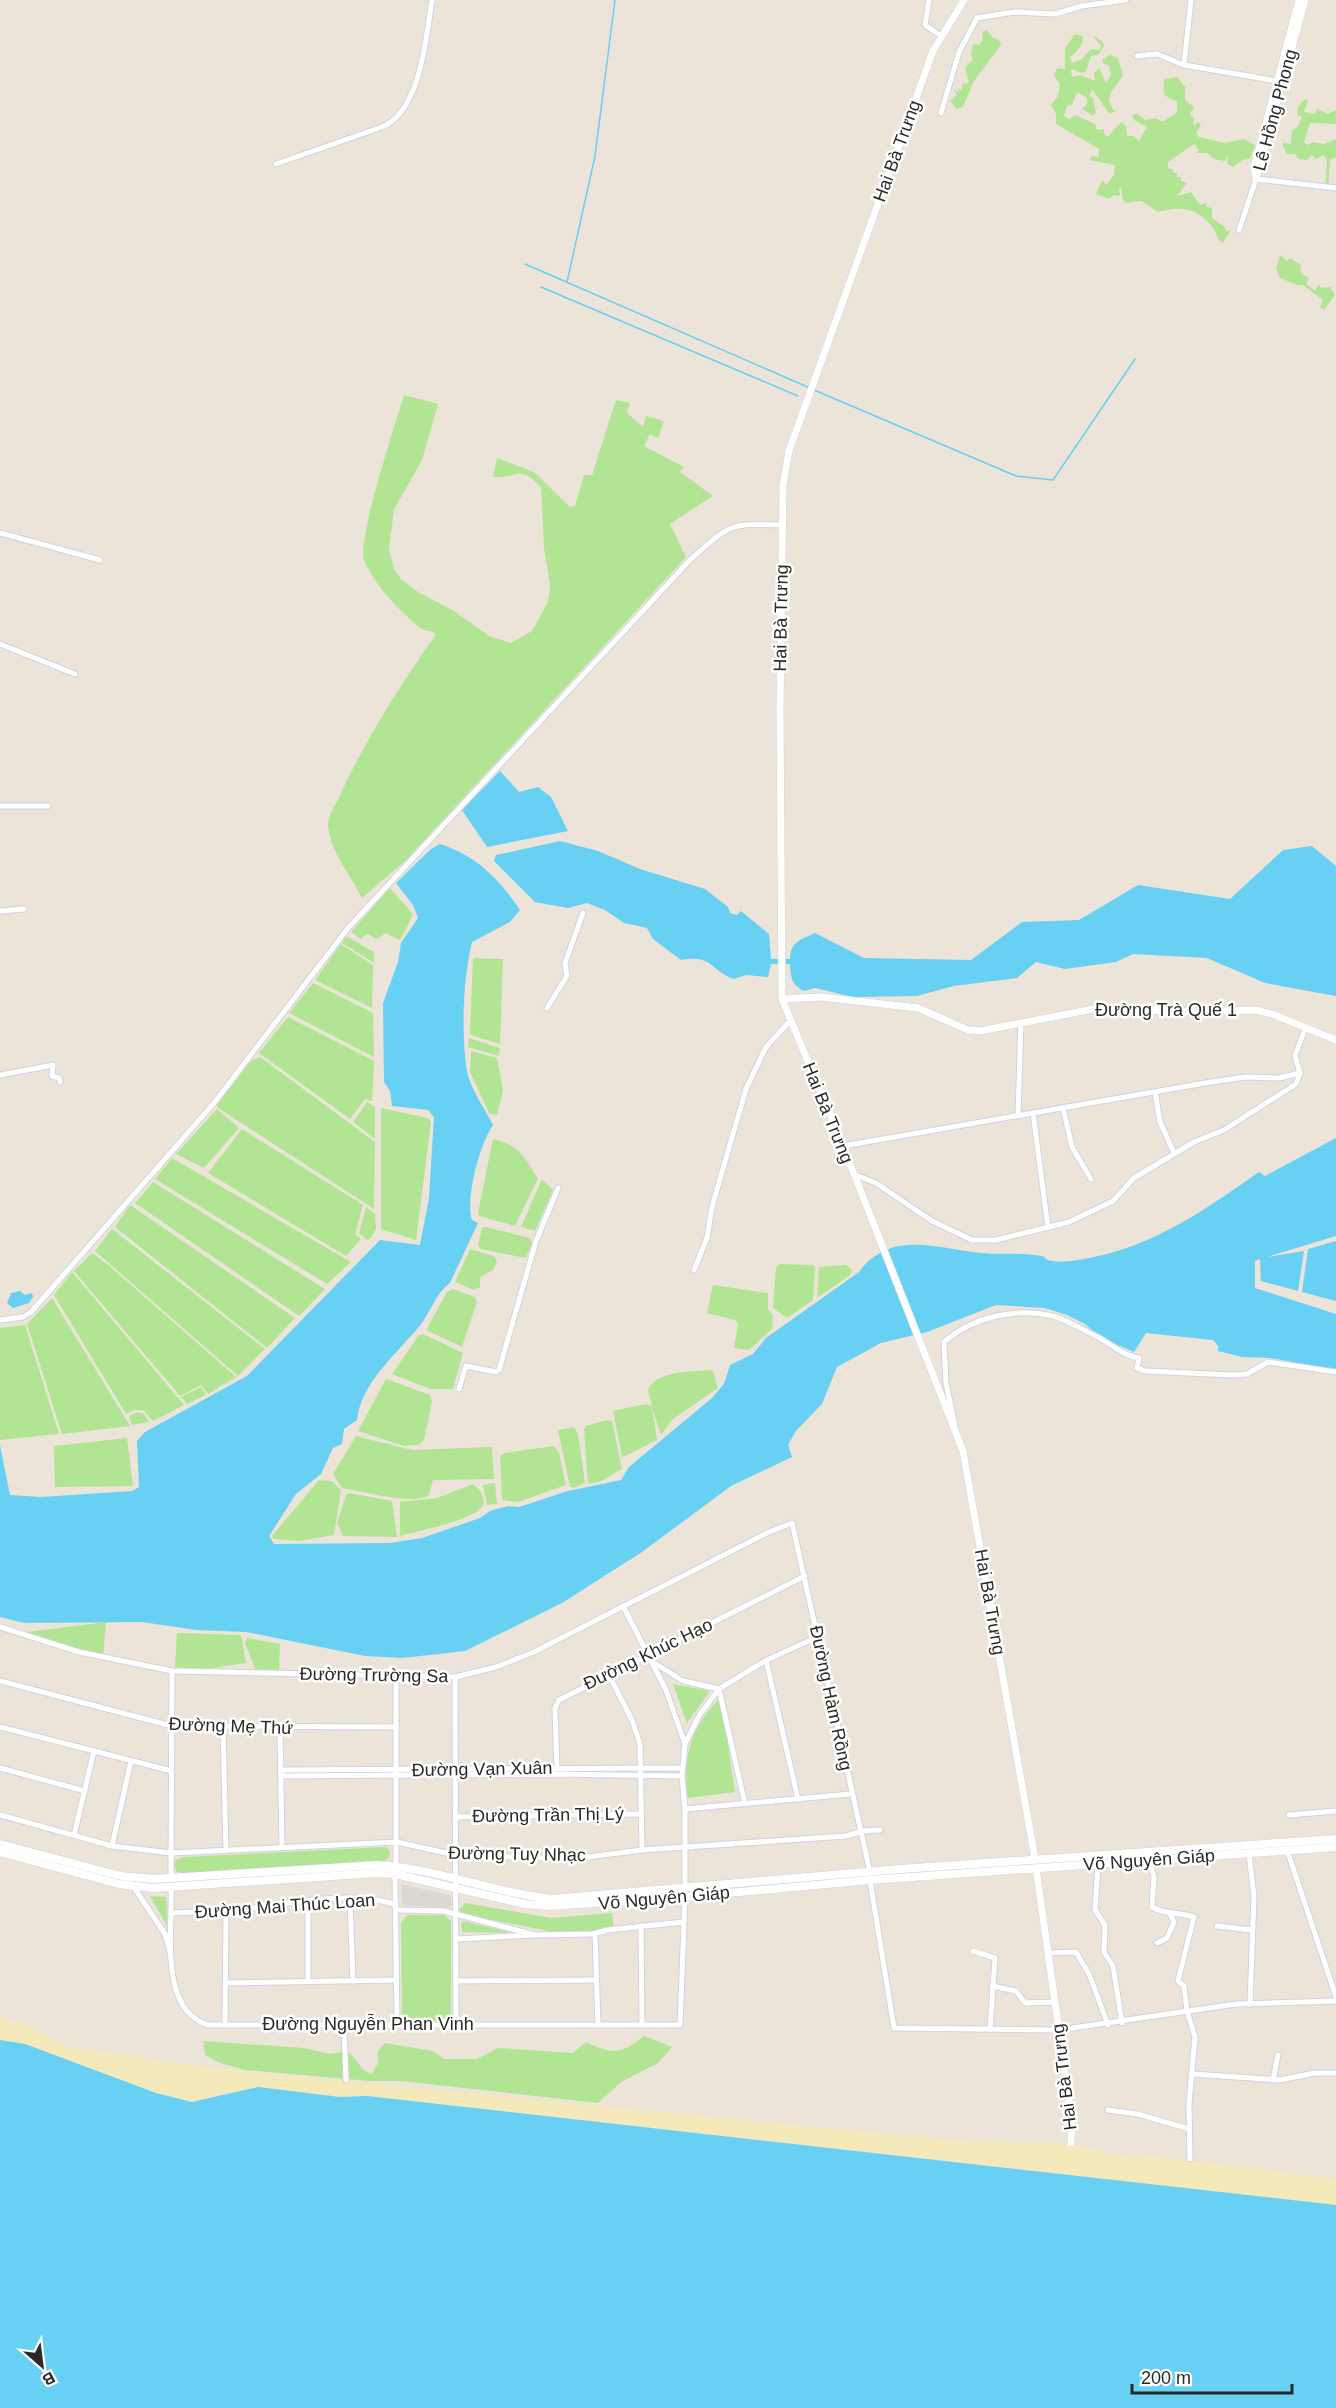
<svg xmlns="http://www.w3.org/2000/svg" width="1336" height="2408" font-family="Helvetica,sans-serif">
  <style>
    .green { fill: #b1e593 }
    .sand { fill: #f3e9ba }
    .plaza { fill: #dcd7d0 }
    .water { fill: #67d0f3 }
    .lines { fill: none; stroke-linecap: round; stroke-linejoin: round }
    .stream { stroke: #67d0f3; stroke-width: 1.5 }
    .minor-casing { stroke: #cfd3e3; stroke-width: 7 }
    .tertiary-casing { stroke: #cfd3e3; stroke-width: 8 }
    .secondary-casing { stroke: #cfd3e3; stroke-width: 9 }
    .minor { stroke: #fff; stroke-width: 5 }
    .tertiary { stroke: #fff; stroke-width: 7 }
    .secondary { stroke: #fff; stroke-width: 8 }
    .labels { text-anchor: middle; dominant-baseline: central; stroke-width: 5; stroke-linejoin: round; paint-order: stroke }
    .street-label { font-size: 18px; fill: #292929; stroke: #fff }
  </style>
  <rect width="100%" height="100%" fill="#ece4d9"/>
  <!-- green -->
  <g class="green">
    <polygon points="987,30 992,37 999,40 1001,45 974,81 963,107 957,109 950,101 957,95 953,89 959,93 958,89 962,90 962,84 969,83 965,67 973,60 971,56 973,44 979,45 983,40 982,33"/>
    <path d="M 1075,34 L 1083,36 C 1084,45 1076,53 1070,57 L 1072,63 L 1082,59 L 1091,49 L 1100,50 L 1101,45 L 1092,35 L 1102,41 L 1104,46 L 1098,55 L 1091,56 L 1086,71 L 1082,73 L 1071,69 L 1072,77 L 1080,75 L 1095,81 L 1094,73 L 1099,68 L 1106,83 L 1111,75 L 1109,66 L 1103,63 L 1103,59 L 1110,55 L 1118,58 L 1123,76 L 1111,92 L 1109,101 L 1114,111 L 1122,108 L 1110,114 C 1103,106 1099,97 1092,90 L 1089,96 L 1093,98 L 1096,113 L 1093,116 L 1082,109 L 1087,104 L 1087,98 L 1079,93 L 1076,94 L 1072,105 L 1067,106 L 1064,116 L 1070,119 L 1075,115 L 1095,124 L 1097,130 L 1104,129 L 1104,134 L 1108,137 L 1121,122 L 1126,126 L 1127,136 L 1134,136 L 1139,141 L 1147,127 L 1134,120 L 1132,115 L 1137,113 L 1145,120 L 1155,118 L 1163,122 L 1177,112 L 1177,101 C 1162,96 1163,94 1164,79 L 1177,77 L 1185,87 L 1185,100 L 1194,107 L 1190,114 L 1194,119 L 1193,124 L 1195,125 L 1198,122 L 1201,125 L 1196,133 L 1199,137 L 1224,143 L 1244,139 L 1255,145 L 1250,159 L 1242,160 L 1233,167 L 1227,164 L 1228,155 L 1225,161 L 1214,159 L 1208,153 L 1196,153 L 1199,150 L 1194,144 L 1168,162 L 1168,168 L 1172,169 L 1173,172 L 1177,173 L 1177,178 L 1180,176 L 1181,181 L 1187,183 L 1177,196 L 1191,192 L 1200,205 L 1206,203 L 1207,207 L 1212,208 L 1212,218 L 1224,226 L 1226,231 L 1231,230 L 1223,243 C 1217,240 1217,234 1213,228 C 1197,207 1181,206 1158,212 L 1141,201 L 1126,203 L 1123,200 L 1121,188 L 1119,188 L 1120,195 L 1118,196 L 1114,195 L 1109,199 L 1096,194 L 1102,180 L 1106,185 L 1114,175 L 1115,165 L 1090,160 L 1091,156 L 1099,157 L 1099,149 L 1056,124 L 1056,114 L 1051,105 L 1058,96 L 1060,84 L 1054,76 L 1057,68 L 1065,69 L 1065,48 Z"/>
    <polygon points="1305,99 1308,100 1304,112 1315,114 1317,109 1328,114 1336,110 1336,124 1310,123 1304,142 1308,145 1313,142 1324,144 1336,139 1336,157 1330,160 1328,190 1325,191 1327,161 1324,155 1316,159 1312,155 1307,160 1298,159 1295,154 1287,154 1283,147 1283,143 1291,144 1292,130 1298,127 1302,117 1297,115 1298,107"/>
    <polygon points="1280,255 1287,261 1290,258 1301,265 1300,273 1309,278 1306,284 1315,291 1318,285 1321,288 1330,287 1335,295 1324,310 1320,307 1323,300 1303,285 1297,285 1280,278 1276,269"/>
    <path d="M 404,395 L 438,404 L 422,460 L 394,509 L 389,549 L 394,569 L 401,579 L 418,592 L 454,611 L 489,636 L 511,643 L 532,631 L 548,602 L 550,585 L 544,548 L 541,487 C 519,464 519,478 493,477 L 497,458 L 534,472 L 570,507 L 575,506 L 584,475 L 592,475 L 616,400 L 630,403 L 627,413 L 643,427 L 646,416 L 664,421 L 658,438 L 650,434 L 644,446 L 684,467 L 680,472 L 713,496 L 670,524 L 686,557 L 405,861 L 362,898 C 351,876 329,850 328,824 C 328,815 337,803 340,795 C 367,737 400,686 436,634 C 431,630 424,631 419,627 C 399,610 374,585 364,560 C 357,540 396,422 404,395 Z"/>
    <polygon points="390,888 413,914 402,937 399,940 386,933 377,939 367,934 361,939 351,932"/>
    <polygon points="346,936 374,952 374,963 342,943"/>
    <polygon points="341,944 373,965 372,1008 315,980"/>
    <polygon points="473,958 503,959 500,1044 471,1035 470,1032"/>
    <polygon points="313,983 373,1013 374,1057 289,1013"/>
    <polygon points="288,1017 374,1061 372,1101 365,1099 350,1119 259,1053"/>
    <polygon points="469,1038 500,1048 499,1056 468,1047"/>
    <polygon points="471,1051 497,1058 503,1091 497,1115 489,1113 470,1072"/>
    <polygon points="260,1057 375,1142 374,1209 218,1108 217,1105 251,1061"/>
    <polygon points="367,1102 375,1107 375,1139 353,1122"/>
    <polygon points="381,1108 428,1118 431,1122 416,1240 381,1229"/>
    <polygon points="217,1109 239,1128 204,1168 176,1154"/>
    <polygon points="242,1129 363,1205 355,1234 361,1239 346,1256 208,1173"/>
    <path d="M 493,1139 C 520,1145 523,1156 538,1178 L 515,1226 L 479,1216 L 478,1213 Z"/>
    <polygon points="172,1158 351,1262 327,1284 155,1179"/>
    <polygon points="542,1179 553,1190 535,1231 521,1227"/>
    <polygon points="153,1182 325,1289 299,1316 135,1203"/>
    <polygon points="130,1205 295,1318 267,1348 115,1227"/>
    <polygon points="366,1207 375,1214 376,1229 370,1239 367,1240 359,1233"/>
    <polygon points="486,1227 530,1238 532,1243 526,1258 480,1249 478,1244 482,1228"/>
    <polygon points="112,1229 265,1349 238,1376 95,1251"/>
    <polygon points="470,1249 494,1256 497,1262 493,1270 480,1277 480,1287 474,1290 455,1282"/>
    <polygon points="92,1253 107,1264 236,1377 208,1394 201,1385 180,1396 74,1271"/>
    <polygon points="780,1264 813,1265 815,1267 813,1300 787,1318 773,1308 776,1267"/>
    <polygon points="846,1265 852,1270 850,1275 817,1298 819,1267"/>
    <polygon points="72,1272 184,1405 153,1421 143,1410 134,1410 126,1414 54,1295"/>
    <polygon points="713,1285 768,1293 768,1309 773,1315 772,1329 749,1350 734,1348 738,1324 735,1320 707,1313"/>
    <polygon points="453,1289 475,1297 477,1302 462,1347 426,1330 447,1292"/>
    <polygon points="52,1298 130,1426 62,1434 27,1324"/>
    <polygon points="25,1325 59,1434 0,1440 0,1328"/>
    <polygon points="423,1334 463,1353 453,1389 430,1389 392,1374 419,1335"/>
    <path d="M 710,1370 L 713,1371 L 718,1388 L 673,1419 L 661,1435 L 652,1408 L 657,1440 C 650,1443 627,1456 622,1457 L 613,1411 L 646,1404 L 652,1406 L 648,1390 C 656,1370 692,1372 710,1370 Z"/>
    <polygon points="386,1379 430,1395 432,1402 424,1440 418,1445 404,1446 358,1431"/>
    <polygon points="201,1387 206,1395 187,1404 181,1397"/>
    <polygon points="137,1412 144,1414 149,1422 132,1425 129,1416"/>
    <polygon points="607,1420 612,1421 622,1469 601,1481 588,1484 584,1429 586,1426"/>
    <polygon points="574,1427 578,1434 585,1483 573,1488 570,1486 558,1430"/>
    <path d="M 356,1436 L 412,1450 L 492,1447 L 494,1479 L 433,1480 L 429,1495 C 413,1506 362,1491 342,1488 L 333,1474 Z"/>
    <polygon points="127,1438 133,1486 55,1487 54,1446"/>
    <polygon points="554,1446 559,1453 566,1485 518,1502 502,1500 500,1456 505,1453"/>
    <polygon points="319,1480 332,1481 341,1490 334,1535 299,1541 274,1539 272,1536"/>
    <polygon points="495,1483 497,1504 487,1505 483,1485"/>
    <path d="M 473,1484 L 481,1492 L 484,1504 C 474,1521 420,1530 400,1536 L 400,1502 L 437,1498 Z"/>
    <polygon points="349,1493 392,1501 397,1537 343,1536 337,1523 346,1495"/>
    <polygon points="106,1622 103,1657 23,1635 27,1632"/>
    <polygon points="177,1633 241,1635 246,1663 205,1669 175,1667"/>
    <polygon points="247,1638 280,1644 279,1672 255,1669 245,1643"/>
    <polygon points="673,1684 710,1691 687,1723"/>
    <path d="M 721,1697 L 735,1792 L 688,1798 C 682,1756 691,1727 721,1697 Z"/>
    <polygon points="385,1847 389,1850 390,1856 385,1861 183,1874 177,1872 174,1865 176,1860 183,1857"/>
    <polygon points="150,1896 166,1897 168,1928"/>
    <polygon points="465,1903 551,1918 612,1913 614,1930 553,1932 463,1914 459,1910"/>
    <path d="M 407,1915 L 444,1915 L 451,1921 L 451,2015 C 439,2024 414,2022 402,2015 L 401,1923 Z"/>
    <polygon points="463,1921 509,1932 509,1933 463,1932 461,1926"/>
    <path d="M 644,2036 L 672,2047 L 658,2063 L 621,2082 L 598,2103 L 402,2081 L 369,2081 L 245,2070 L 220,2063 L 205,2055 L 203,2041 L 304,2048 L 330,2054 L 348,2051 L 364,2070 L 372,2074 L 378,2063 L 378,2051 L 385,2043 L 432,2051 L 444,2059 L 477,2059 L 498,2048 L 573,2053 L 586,2042 C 613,2055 622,2054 644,2036 Z"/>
  </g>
  <!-- sand -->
  <polygon class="sand" points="0,2017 30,2026 63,2046 204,2067 962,2141 1065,2143 1137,2159 1145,2155 1336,2179 1336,2205 367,2096 340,2097 226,2092 192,2102 156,2093 25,2044 0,2040"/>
  <!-- plaza -->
  <polygon class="plaza" points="401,1884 450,1895 452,1903 449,1908 402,1905"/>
  <!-- water -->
  <g class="water">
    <polygon points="500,771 519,792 538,787 551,797 568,831 487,847 462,810"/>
    <path d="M 560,841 L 598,851 L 640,869 L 705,889 L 728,907 L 730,913 L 737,915 L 741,911 L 769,934 L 771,959 L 790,959 C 791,941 800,940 815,933 L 864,958 L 971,960 L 1022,922 L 1079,920 L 1138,885 L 1230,899 L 1283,850 L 1312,846 L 1336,866 L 1336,996 L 1265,983 L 1207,958 L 1133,954 L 1116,962 L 1065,969 L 1036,962 L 1017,978 L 954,986 L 917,996 L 853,997 L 815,988 L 804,991 C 791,984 791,978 790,964 L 771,964 L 768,977 L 746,975 L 734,979 C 710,971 713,954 681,960 L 653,939 L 647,928 L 624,923 L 605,910 L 587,903 L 568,908 L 535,902 L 494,861 L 496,855 Z"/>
    <path d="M 440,844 C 477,856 499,879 520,910 L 510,922 L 472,942 C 463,978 461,1034 467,1071 C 470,1088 485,1109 493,1125 C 480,1144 465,1198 472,1220 L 478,1223 L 450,1283 C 436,1293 431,1311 421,1324 C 398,1353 361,1382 357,1420 L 344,1429 L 342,1444 L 333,1448 L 321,1474 L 296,1494 L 269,1536 L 274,1544 L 390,1543 L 422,1538 L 480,1518 L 490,1511 L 508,1506 L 519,1507 L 568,1491 L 621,1480 L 629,1467 L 712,1398 L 724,1384 L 730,1365 L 753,1354 L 766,1338 L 859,1272 C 891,1229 937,1249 981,1253 C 1001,1255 1022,1252 1041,1256 C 1048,1257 1041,1257 1048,1260 C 1060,1264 1078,1260 1089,1258 C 1152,1247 1208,1208 1259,1172 L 1265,1176 L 1336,1138 L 1336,1236 L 1267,1257 L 1304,1251 L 1298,1291 L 1261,1281 L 1260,1259 L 1255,1261 L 1255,1288 L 1336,1314 L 1336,1370 L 1271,1358 L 1242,1357 L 1218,1351 L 1218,1346 L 1213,1340 L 1146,1333 L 1134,1352 L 1100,1337 L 1085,1324 L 1067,1315 L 1045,1308 L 996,1305 L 927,1332 L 881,1343 L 837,1367 L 822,1404 L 796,1431 L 788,1445 L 792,1457 L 731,1486 L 642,1552 L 562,1603 L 465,1651 L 402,1658 L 365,1656 L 246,1632 L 196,1630 L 142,1622 L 24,1623 L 0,1617 L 0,1445 L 10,1495 L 42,1497 L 132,1491 L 139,1487 L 137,1441 L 145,1432 L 247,1376 L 380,1240 L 420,1245 L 429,1198 L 434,1117 L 428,1110 L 392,1106 L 390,1091 L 384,1082 L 383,1003 L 398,962 L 401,943 L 418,918 L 413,905 L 396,883 L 431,849 Z"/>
    <polygon points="1336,1241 1336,1301 1302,1292 1308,1249"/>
    <polygon points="20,1291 25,1295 32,1293 33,1297 29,1303 13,1308 7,1303 11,1293"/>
    <polygon points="0,2040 25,2044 156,2093 192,2102 258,2087 340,2097 367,2096 1336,2205 1336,2408 0,2408"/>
  </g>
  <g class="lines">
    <!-- stream -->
    <g class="stream">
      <polyline points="525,264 810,388"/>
      <polyline points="567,282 595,156 615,0"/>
      <polyline points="541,287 798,396"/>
      <polyline points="814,390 1016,476 1053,480 1135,359"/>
    </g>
    <!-- minor casing -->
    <g class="minor-casing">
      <g id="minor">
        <polyline points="929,0 925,25 941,36"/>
        <polyline points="1137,56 1157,54 1184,65 1277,81"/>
        <polyline points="1184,65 1191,0"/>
        <polyline points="941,113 959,52 977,18 1014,12 1055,14 1082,6 1126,0"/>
        <path d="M 276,164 L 382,127 C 421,111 426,37 432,0"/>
        <polyline points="1239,230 1256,179 1336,188"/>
        <polyline points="0,533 100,560"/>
        <polyline points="0,644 75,674"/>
        <polyline points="0,806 48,806"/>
        <polyline points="0,911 24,909"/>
        <polyline points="547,1008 567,976 565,963 583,913"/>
        <polyline points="0,1075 53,1065 52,1076 59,1078 60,1082"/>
        <polyline points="1155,1092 1160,1122 1174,1153"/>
        <polyline points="1063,1108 1072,1147 1091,1179"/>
        <polyline points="1033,1113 1048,1228"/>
        <polyline points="1018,1116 1021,1022"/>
        <polyline points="843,1146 1211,1082 1246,1077 1279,1078 1300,1073"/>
        <polyline points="853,1174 876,1183 932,1221 972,1240 996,1240 1069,1222 1113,1201 1134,1178 1194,1142 1224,1130 1296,1084 1300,1073 1295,1056 1305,1029"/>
        <polyline points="694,1270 707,1238 712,1207 746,1089 766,1047 789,1022"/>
        <path d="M 0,1320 L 23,1317 L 31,1312 L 214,1103 L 348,928 L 690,560 C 730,524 729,523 782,525"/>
        <polyline points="459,1389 466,1366 496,1372 499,1370 536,1241 558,1188"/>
        <path d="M 955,1426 L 946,1383 L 944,1342 C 973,1317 1016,1307 1053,1316 C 1067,1320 1081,1329 1094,1335 C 1110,1343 1121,1355 1139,1358 L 1137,1368 L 1145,1371 L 1232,1375 L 1247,1374 L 1268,1362 L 1336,1372"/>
        <polyline points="623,1606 666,1690 685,1744"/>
        <polyline points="0,1627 79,1652 172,1671 455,1677 496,1667 534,1652 769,1532 792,1523 870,1872"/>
        <polyline points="766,1660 798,1799"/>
        <polyline points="653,1662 683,1681 719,1689 745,1804"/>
        <polyline points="608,1673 632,1720 640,1744 642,1850"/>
        <polyline points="455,1677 456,2023"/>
        <polyline points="0,1681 172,1726 396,1727"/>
        <polyline points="0,1727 172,1771"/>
        <polyline points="223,1727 226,1851"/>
        <polyline points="280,1728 282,1847"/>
        <polyline points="0,1768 85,1791"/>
        <polyline points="557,1769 555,1708 559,1700 805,1576"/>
        <polyline points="281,1770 683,1768"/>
        <polyline points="281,1776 557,1774 682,1776"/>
        <polyline points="685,1809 851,1794"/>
        <polyline points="0,1815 112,1846 171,1853 397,1842 455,1855 572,1859 642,1850 846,1836 863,1831 880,1830"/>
        <polyline points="1289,1815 1336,1811"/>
        <polyline points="455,1817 642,1814"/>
        <polyline points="74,1835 94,1751"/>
        <polyline points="112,1846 131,1761"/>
        <polyline points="1287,1850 1336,1997"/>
        <polyline points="1249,1853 1254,1896 1250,2004"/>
        <path d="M 1150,1860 L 1154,1878 L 1152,1907 C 1165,1915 1179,1912 1194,1917 L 1178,1981 L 1184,1986 L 1187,2011 L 1195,2037 L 1189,2104 L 1190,2159"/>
        <polyline points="1098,1864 1095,1910 1105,1925 1104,1952 1113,1966 1122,2023"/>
        <polyline points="396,1866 396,1676"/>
        <polyline points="395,1874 397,2024"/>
        <polyline points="171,1879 172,1671"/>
        <polyline points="870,1880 894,2028 1059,2030 1236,2004 1336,2001"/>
        <polyline points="133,1886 165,1934 170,1952"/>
        <path d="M 171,1888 C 173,1930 158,2009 208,2025 L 680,2025 L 685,1897"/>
        <polyline points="685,1889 685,1809 682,1776 685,1744 700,1714 719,1689 765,1661 817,1637"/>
        <polyline points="350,1899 353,1981"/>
        <polyline points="308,1902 308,1981"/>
        <polyline points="396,1910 444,1911 535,1935 593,1934 607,1930 684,1922"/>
        <path d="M 172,1913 C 191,1912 209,1912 227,1911 C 276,1907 352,1888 396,1905"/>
        <polyline points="641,1926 642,2024"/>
        <polyline points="1217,1926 1252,1930"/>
        <polyline points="595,1934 598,2024"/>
        <polyline points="456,1939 533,1935"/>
        <polyline points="1157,1943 1167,1938 1174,1922 1170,1914"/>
        <polyline points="973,1951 995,1958 990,2029"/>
        <polyline points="1048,1953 1076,1952 1090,1976 1108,2025"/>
        <polyline points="456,1981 596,1980"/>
        <polyline points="226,1983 396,1980"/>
        <polyline points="992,1986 1016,1991 1025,2003 1055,2002"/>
        <polyline points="225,2024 226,1911"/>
        <polyline points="344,2025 346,2080"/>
        <polyline points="1193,2074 1279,2080 1315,2073 1336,2073"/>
        <polyline points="1273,2080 1278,2055"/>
        <polyline points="1108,2110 1138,2114 1189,2129"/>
      </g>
    </g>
    <!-- tertiary casing -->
    <g class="tertiary-casing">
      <g id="tertiary">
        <polyline points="964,0 933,51 789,451 783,485 780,708 782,999 843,1146 963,1451 1035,1859"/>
        <polyline points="1299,0 1254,168 1256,179 1305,0"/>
        <polyline points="782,999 821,997 918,1008 968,1030 980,1031 1099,1008 1195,1012 1255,1010 1272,1014 1336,1040"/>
        <polyline points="1036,1868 1072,2122 1071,2143"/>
      </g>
    </g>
    <!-- secondary casing -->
    <g class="secondary-casing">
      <g id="secondary">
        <path d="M 0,1844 L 121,1876 L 154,1879 L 377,1865 C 436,1868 493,1893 552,1899 L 900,1869 L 1336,1839"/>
        <polyline points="0,1852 119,1884 152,1888 378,1873 395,1874 525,1904 548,1906 685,1897 870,1880 1336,1847"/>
      </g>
    </g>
    <!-- minor -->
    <use href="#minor" class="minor"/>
    <!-- tertiary -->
    <use href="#tertiary" class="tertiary"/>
    <!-- secondary -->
    <use href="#secondary" class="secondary"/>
  </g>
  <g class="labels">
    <!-- street labels -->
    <g class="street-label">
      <text transform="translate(1275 110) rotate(-75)">Lê Hồng Phong</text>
      <text transform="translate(897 151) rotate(-70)">Hai Bà Trưng</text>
      <text transform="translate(781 618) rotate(-89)">Hai Bà Trưng</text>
      <text x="1166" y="1010">Đường Trà Quế 1</text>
      <text transform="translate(828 1113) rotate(68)">Hai Bà Trưng</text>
      <text transform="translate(990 1602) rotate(80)">Hai Bà Trưng</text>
      <text transform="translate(648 1654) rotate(-26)">Đường Khúc Hạo</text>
      <text transform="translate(374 1675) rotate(1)">Đường Trường Sa</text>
      <text transform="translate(831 1698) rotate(78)">Đường Hàm Rồng</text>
      <text transform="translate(231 1726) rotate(2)">Đường Mẹ Thứ</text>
      <text transform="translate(482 1769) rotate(-1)">Đường Vạn Xuân</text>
      <text transform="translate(548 1815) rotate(-1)">Đường Trần Thị Lý</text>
      <text transform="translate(517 1854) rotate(1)">Đường Tuy Nhạc</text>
      <text transform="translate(1149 1860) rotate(-4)">Võ Nguyên Giáp</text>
      <text transform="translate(664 1898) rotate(-5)">Võ Nguyên Giáp</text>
      <text transform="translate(285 1906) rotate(-4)">Đường Mai Thúc Loan</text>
      <text x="368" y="2024">Đường Nguyễn Phan Vinh</text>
      <text transform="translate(1064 2077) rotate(-97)">Hai Bà Trưng</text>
    </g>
  </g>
  <!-- north arrow -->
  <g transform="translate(42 2366) rotate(152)" stroke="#ffffff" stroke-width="4.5" paint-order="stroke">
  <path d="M0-4.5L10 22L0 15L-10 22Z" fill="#292929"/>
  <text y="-9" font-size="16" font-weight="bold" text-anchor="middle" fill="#292929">B</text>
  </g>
  <!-- scale -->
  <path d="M1132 2384v9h160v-9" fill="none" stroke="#292929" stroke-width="3"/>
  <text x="1141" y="2384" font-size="18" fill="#292929" stroke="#ffffff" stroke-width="4.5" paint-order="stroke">200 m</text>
</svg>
